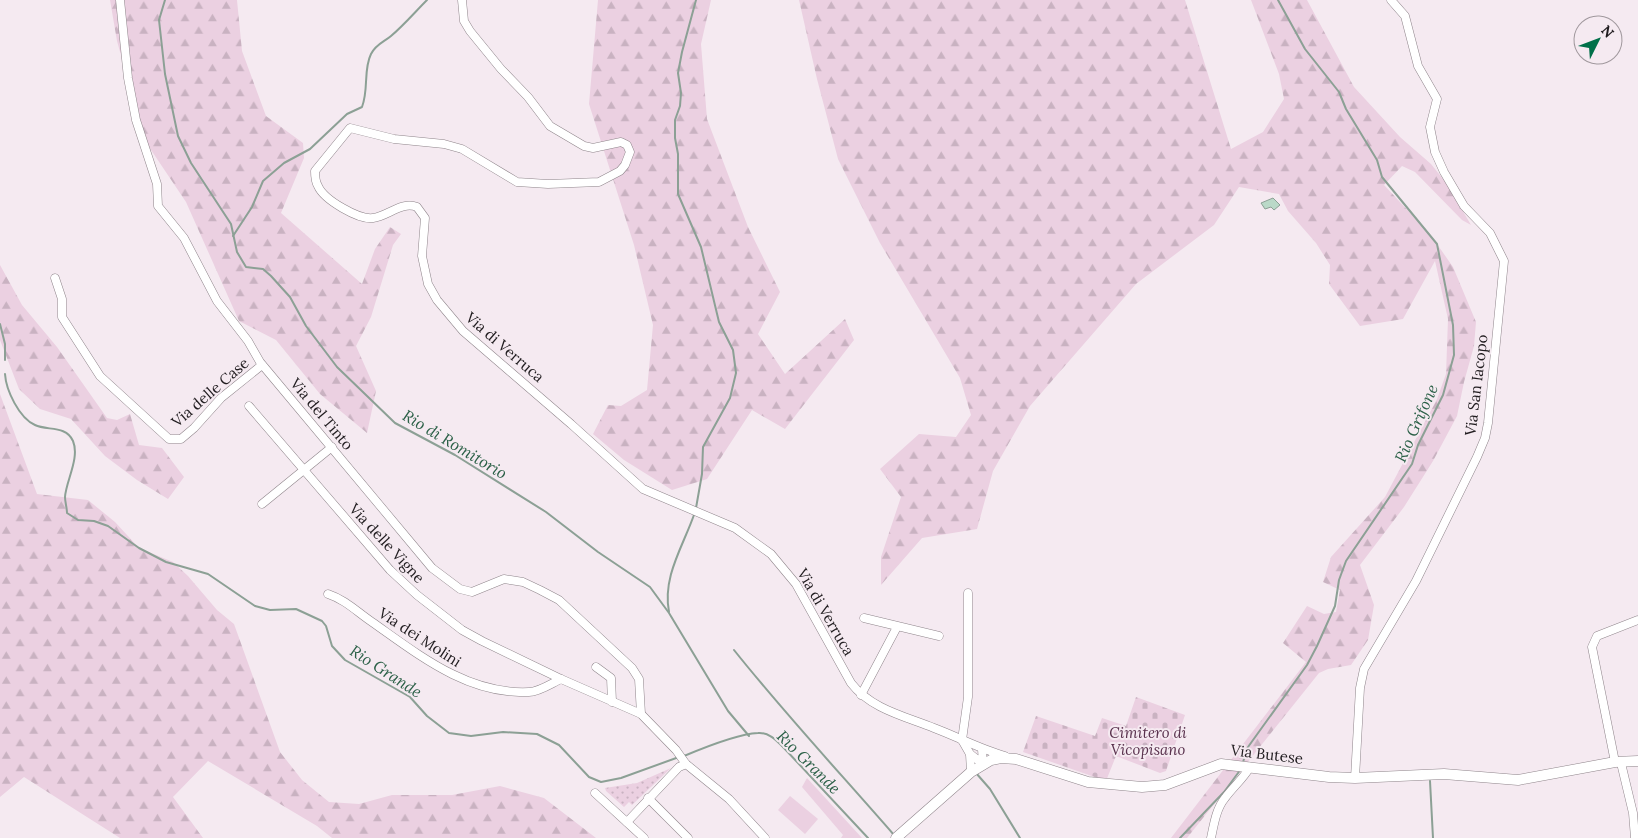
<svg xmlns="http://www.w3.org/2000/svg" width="1638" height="838" font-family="Lora,serif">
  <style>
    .grass { fill: url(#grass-dots) }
    .forest { fill: url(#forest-firs) }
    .cemetery { fill: url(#cemetery-stones) }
    .green { fill: #ebd0e1 }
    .water { fill: url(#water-ripples); stroke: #8ca095 }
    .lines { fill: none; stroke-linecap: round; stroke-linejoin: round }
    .stream { stroke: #8ca095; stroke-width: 2 }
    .minor-casing { stroke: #8f858b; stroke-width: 9 }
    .tertiary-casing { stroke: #8f858b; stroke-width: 11 }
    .minor { stroke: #fff; stroke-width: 8 }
    .tertiary { stroke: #fff; stroke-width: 10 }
    .labels { text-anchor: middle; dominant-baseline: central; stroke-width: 4; stroke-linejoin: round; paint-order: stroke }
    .street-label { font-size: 15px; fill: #201c1f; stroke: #f5eaf1 }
    .park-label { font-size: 15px; font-style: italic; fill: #59314d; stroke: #f5eaf1 }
    .water-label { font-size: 16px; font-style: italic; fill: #2b6047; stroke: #f5eaf1 }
  </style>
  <defs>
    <pattern id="grass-dots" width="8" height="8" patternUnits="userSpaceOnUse" patternTransform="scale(1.25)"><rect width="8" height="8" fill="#ebd0e1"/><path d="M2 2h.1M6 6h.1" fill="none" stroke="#c9b2c1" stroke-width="1.8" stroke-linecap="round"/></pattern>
    <pattern id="forest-firs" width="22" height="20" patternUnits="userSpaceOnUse" patternTransform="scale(1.25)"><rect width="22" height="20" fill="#ebd0e1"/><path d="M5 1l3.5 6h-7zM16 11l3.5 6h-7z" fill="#c9b2c1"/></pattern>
    <pattern id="cemetery-stones" width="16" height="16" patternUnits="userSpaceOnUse" patternTransform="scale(1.25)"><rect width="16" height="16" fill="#ebd0e1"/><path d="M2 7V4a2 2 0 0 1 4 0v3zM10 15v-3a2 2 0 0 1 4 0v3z" fill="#c9b2c1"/></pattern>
    <pattern id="water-ripples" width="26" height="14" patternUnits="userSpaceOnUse" patternTransform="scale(1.25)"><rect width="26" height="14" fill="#bad9c8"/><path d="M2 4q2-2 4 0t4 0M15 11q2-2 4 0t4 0" fill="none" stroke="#a0baab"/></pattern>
  </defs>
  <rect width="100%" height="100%" fill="#f5eaf1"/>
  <!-- grass -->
  <polygon class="grass" points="671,768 632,805 629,802 624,807 606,791 605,788 637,783"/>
  <!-- forest -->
  <g class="forest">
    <polygon points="110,0 237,0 242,51 266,116 303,143 304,158 281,213 362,284 375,249 390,227 401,234 393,245 371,317 356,346 376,391 367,433 320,394 276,340 239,321 186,202 145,141 117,41"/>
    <polygon points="598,0 711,0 701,44 707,119 748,227 780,292 758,334 785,374 845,319 854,340 785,429 752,410 707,479 672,490 624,460 593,434 608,405 621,406 647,390 653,325 634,245 589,104"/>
    <polygon points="799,0 1185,0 1231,149 1263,132 1284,99 1279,74 1251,0 1307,0 1354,87 1400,137 1431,164 1447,184 1471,225 1462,220 1415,172 1402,166 1384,185 1430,234 1453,267 1476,322 1474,346 1464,382 1457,416 1433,461 1404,507 1360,565 1374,605 1368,640 1351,665 1328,669 1319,673 1187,838 1171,838 1306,662 1283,643 1307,606 1324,614 1336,612 1340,590 1323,582 1331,557 1385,497 1437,399 1446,374 1448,319 1435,261 1403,319 1360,326 1329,284 1330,265 1316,243 1288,211 1279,194 1239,187 1214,225 1136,284 1030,406 993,471 977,529 922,538 881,585 881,557 901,497 880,469 919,434 956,437 971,415 960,378 880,243 838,159 817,79"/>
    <polygon points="0,265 22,305 57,347 107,418 117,420 130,414 139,445 162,448 184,477 168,499 137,480 105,456 71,419 40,409 19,389 0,340"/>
    <polygon points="0,394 37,494 88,500 115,522 139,548 173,562 188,576 217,610 234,624 280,752 302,780 329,802 359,804 392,795 452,795 500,786 544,798 596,838 332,838 317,826 208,761 173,797 203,838 120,838 24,777 0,797"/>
  </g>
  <!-- cemetery -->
  <polygon class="cemetery" points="1136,697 1185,715 1166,771 1160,773 1116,756 1106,781 1023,752 1036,716 1095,736 1102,718 1126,726"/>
  <!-- green -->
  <g class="green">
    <polygon points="807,778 862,838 841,838 843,835 802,787"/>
    <polygon points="790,796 818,819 805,834 778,810"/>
  </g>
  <!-- water -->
  <polygon class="water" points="1273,198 1280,205 1274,210 1271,207 1265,209 1261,203"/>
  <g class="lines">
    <!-- stream -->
    <g class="stream">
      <polyline points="165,0 159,20 165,74 178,136 191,163 231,224 237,252 246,267 263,269 271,276 290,297 306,326 337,367 395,423 455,455 546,512 598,552 650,587 669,613 728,711 749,736"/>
      <polyline points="696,0 682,52 678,73 681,93 680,106 675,120 675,138 678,154 678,194 701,247 719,322 733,350 736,373 730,398 703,447 702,474 696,508"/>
      <path d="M 233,236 L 252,207 L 263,181 L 284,163 L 310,149 L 347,114 L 362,107 C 369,89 363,70 371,54 C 376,44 384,42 391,36 C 404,25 415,12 427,0"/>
      <polyline points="0,324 5,344 5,360"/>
      <path d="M 5,374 C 6,390 19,418 35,425 C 47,431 66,425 73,441 C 80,458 66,481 65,497 C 65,502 67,508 67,513 L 78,520 L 94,521 L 108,526 L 139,548 L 166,562 L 208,574 L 255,606 L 270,610 L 296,609 L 322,621 L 326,626 L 332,646 L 345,660 L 410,697 L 427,716 L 449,733 L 471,736 L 503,732 L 537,734 L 559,745 L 589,777 L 601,782 L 621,778 L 679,757"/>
      <path d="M 669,612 C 662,576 684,545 695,512"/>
      <path d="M 734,650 C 785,714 841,774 894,835"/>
      <path d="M 684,756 C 703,748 737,734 758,733 C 769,732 777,741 784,748 L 868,838"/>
      <polyline points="1243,762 1248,747 1307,665 1317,646 1335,606 1339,580 1346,561 1412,464 1418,445 1443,395 1454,355 1453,325 1437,244 1382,177 1377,160 1346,109 1339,92 1305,49 1278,0"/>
      <polyline points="976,773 990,789 1020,838"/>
      <polyline points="1430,781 1433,838"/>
      <polyline points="1180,838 1224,792 1241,769"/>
    </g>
    <!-- minor casing -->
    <g class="minor-casing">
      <g id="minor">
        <polyline points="120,0 128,78 136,120 157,184 158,206 184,238 217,301 248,341 260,362 432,568 460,589 472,592 504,579 523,582 540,590 559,600 632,668 639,679 641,714"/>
        <path d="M 462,0 L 464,21 L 470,31 L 501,69 L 528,97 L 550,126 L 584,146 L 593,148 L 621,142 L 627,145 L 630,152 L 625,165 L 620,171 L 599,182 L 548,184 L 517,182 L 462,149 L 444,144 L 394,139 L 350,128 L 315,171 C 315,176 315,181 318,186 C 324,200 359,220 373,218 C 388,216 402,201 417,207 L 425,218 L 422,256 L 428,284 L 437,300 L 463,331 L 571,424 L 643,489 L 735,528 L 771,554 L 796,584 L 851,683 C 871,709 904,716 934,728 C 958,737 980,749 1005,756"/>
        <polyline points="55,278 62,299 62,317 100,376 169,439 181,439 194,428 221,398 262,365"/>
        <polyline points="249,406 390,570 417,595 462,630 482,641 561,679 641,714 676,750 686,764 729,799 765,838"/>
        <polyline points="262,504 332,447"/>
        <path d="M 328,594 C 346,600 357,612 372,622 C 419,655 468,695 529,692 C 539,692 552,683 561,679"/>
        <polyline points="864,618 939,636"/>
        <polyline points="596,667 611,678 612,702"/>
        <polyline points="861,695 897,627"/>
        <polyline points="962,740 968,697 968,593"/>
        <polyline points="962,740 970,754 971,772"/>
        <polyline points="970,754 983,764 982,749"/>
        <polyline points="1615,762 1592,647 1597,636 1638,620"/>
        <polyline points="1621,763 1633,813 1635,838"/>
        <polyline points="1355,778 1360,688 1364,669 1416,581 1477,457 1485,438 1488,423 1504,261 1490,233 1464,206 1444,172 1435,152 1430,127 1437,99 1418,66 1405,16 1391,0"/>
        <polyline points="595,793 644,838"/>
        <polyline points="648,798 688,838"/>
        <polyline points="627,822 679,767 686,764"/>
        <path d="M 1211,838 C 1214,824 1216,809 1225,798 C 1233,787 1243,779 1250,767"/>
      </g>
    </g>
    <!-- tertiary casing -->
    <g class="tertiary-casing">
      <polyline id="tertiary" points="896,838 971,772 991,760 1001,758 1016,759 1088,782 1142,787 1165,785 1221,764 1329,777 1355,778 1444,774 1518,780 1615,762 1638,761"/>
    </g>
    <!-- minor -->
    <use href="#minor" class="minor"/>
    <!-- tertiary -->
    <use href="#tertiary" class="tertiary"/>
  </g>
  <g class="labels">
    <!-- street labels -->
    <g class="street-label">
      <text transform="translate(505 347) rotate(41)">Via di Verruca</text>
      <text transform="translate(1476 385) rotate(-83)">Via San Iacopo</text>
      <text transform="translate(210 392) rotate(-41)">Via delle Case</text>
      <text transform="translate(322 414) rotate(50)">Via del Tinto</text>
      <text transform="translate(387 543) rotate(47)">Via delle Vigne</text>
      <text transform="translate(826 612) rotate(60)">Via di Verruca</text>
      <text transform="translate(420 637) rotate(33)">Via dei Molini</text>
      <text transform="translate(1267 754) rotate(7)">Via Butese</text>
    </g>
    <!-- park labels -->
    <g class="park-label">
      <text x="1148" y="732">Cimitero di<tspan x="1148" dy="17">Vicopisano</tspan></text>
    </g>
    <!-- water labels -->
    <g class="water-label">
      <text transform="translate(1416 423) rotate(-66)">Rio Grifone</text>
      <text transform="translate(455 444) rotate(31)">Rio di Romitorio</text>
      <text transform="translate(386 671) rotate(33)">Rio Grande</text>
      <text transform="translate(809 762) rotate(45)">Rio Grande</text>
    </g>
  </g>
  <!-- north arrow -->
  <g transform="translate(1598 40) rotate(48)"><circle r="24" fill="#f5eaf1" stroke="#a0989d"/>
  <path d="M0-4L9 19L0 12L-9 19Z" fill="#007049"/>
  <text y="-8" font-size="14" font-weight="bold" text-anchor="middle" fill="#201c1f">N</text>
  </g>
</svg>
